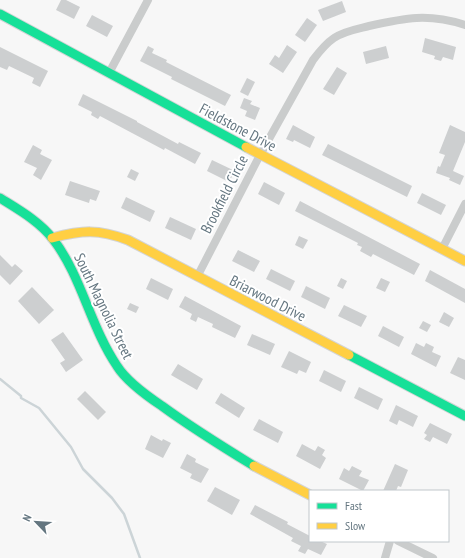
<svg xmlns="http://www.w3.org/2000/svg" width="465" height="558" font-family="'PT Sans Narrow',sans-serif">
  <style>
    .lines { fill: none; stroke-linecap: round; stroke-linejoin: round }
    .stream { stroke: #ccd4d7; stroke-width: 2.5 }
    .building { fill: #cdcfd0 }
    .fast-casing { stroke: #d3d4d5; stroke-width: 11 }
    .slow-casing { stroke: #d3d4d5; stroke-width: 11 }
    .street { stroke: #cacccc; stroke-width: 8 }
    .fast { stroke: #16e098; stroke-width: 9 }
    .slow { stroke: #ffcf43; stroke-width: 9 }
    .labels { text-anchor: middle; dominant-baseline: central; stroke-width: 4; stroke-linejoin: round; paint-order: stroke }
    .street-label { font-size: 15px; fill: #647680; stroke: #fff }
  </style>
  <rect width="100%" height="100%" fill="#f7f7f7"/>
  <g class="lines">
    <!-- stream -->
    <polyline class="stream" points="0,379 21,396 21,398 39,408 71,447 83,469 112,498 124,514 140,558"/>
  </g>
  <!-- building -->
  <g class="building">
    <polygon points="61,0 66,0 80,7 74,19 56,10"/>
    <polygon points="342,1 346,12 323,21 318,10"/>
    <polygon points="92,15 113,26 107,37 86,26"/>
    <polygon points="307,18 317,25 305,42 295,35"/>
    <polygon points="425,38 456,47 453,60 443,57 441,61 434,59 435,56 422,52"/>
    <polygon points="287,45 297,52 283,73 269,64 275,55 279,58"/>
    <polygon points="148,46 154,49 152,53 167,60 166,62 231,95 225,106 171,79 172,77 140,61"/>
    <polygon points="386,46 389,58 366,64 363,52"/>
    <polygon points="0,47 48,71 40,87 32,83 34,78 9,66 7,70 0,67"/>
    <polygon points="337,67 347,73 334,95 323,89"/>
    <polygon points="247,78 255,82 248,96 240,92"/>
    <polygon points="83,94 137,121 137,122 178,144 179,142 201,153 195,164 165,148 164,150 100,116 98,119 91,115 92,112 78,105"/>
    <polygon points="244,98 252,101 250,104 260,108 255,120 245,116 247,111 240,108"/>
    <polygon points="293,125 315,137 310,148 294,140 293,142 286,139"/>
    <polygon points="450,125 465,132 465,142 453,171 464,176 460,185 449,180 450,178 436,173 438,166 440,167 445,155 439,153"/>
    <polygon points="328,144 412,186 407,197 322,155"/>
    <polygon points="33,145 42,150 40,154 52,160 41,180 33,175 37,168 24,162"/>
    <polygon points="212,160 235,171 229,182 207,171"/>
    <polygon points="131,169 139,173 135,181 127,177"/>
    <polygon points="70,181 100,191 96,201 90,199 89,203 65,195"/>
    <polygon points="264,182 285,193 279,205 258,194"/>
    <polygon points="422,193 446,205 441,215 417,203"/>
    <polygon points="126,197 155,211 150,222 121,208"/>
    <polygon points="300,201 420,264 414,275 373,254 371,257 360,251 362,247 357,245 358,243 295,211"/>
    <polygon points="170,217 196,229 191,240 165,228"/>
    <polygon points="299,236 308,240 303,249 295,245"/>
    <polygon points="238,250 260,261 254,272 232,261"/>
    <polygon points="0,255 12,267 15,264 23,271 10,285 0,275"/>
    <polygon points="271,269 295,281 290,291 266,279"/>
    <polygon points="430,270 465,289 465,303 425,281"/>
    <polygon points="151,278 173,289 168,300 146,289"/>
    <polygon points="341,278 347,281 343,289 337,286"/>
    <polygon points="381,278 390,282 385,292 376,288"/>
    <polygon points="306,286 330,298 325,309 301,297"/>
    <polygon points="32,287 54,310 39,324 18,301"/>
    <polygon points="185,296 241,326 235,338 212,327 213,324 198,317 196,322 190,319 192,314 179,307"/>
    <polygon points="130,303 139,307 136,313 127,309"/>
    <polygon points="344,305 367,316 361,327 338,316"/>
    <polygon points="444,312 454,318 449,327 439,322"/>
    <polygon points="423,321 431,325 427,332 419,328"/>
    <polygon points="383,326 404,337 399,347 378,336"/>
    <polygon points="63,332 83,360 66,372 60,363 65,360 51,340"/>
    <polygon points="252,334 275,344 270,355 247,345"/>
    <polygon points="416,343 424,347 426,343 434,347 432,352 441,356 436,367 411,354"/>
    <polygon points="289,351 311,362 306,373 299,370 297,374 281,367"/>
    <polygon points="458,357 465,360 465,380 450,373"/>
    <polygon points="178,364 203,379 197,390 171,375"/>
    <polygon points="324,370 346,381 341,392 319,381"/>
    <polygon points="359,387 383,399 378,410 354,398"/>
    <polygon points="85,391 106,412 98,420 77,399"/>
    <polygon points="221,393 245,408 239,418 215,403"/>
    <polygon points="396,405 418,416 413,427 399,420 397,425 389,421"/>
    <polygon points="259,419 283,432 278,443 253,430"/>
    <polygon points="430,423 452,434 447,444 433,437 430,442 424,439 427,435 424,433"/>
    <polygon points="151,435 162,441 163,439 171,443 163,458 145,449"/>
    <polygon points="302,444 315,451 318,446 325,450 322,455 326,458 320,469 296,456"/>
    <polygon points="187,454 196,459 195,462 209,469 201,483 190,478 192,474 180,468"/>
    <polygon points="395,464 408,470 401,487 398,486 396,491 383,491"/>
    <polygon points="352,466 362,471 359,476 369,480 363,491 339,479 344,468 349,471"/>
    <polygon points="215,487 240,500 232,515 207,501"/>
    <polygon points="255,505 288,522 287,524 310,536 310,541 320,541 327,544 321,555 308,549 305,554 298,551 301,546 291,541 293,538 250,514"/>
  </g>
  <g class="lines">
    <!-- fast casing -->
    <g class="fast-casing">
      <g id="fast">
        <polyline points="0,14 246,147"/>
        <path d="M 0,198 C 19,210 39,221 53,239 C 82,277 90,326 117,366 C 127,382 147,396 162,406 C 192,428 223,447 254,466"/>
        <polyline points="349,355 465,416"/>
      </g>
    </g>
    <!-- slow casing -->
    <g class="slow-casing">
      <g id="slow">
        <polyline points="246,147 465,261"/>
        <path d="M 52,238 C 83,230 98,229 128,240 L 349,355"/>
        <polyline points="254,466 310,495"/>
      </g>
    </g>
    <!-- street -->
    <g class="street">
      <polyline points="109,73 148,0"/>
      <polyline points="442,249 465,204"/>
      <path d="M 197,277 L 260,155 L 313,60 C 319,52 325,44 334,38 C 344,31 357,29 369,26 C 405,18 428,13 465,25"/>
      <polyline points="398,541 433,558"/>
      <polyline points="385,558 390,541"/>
    </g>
    <!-- fast -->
    <use href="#fast" class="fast"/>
    <!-- slow -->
    <use href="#slow" class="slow"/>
  </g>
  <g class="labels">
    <!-- street labels -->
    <g class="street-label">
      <text transform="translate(238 127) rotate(28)">Fieldstone Drive</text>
      <text transform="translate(224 194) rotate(-63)">Brookfield Circle</text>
      <text transform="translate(268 298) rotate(27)">Briarwood Drive</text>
      <text transform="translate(104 306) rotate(64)">South Magnolia Street</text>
    </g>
  </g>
  <!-- legend -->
  <rect x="309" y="490" width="140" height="52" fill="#ffffff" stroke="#c1c8cc"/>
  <rect x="317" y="503" width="20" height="6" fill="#16e098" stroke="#c1c8cc"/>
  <text x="345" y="510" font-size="12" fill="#647680">Fast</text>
  <rect x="317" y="523" width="20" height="6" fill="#ffcf43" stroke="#c1c8cc"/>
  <text x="345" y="530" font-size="12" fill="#647680">Slow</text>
  <!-- north arrow -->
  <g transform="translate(36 522) rotate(295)" stroke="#ffffff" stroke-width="3" paint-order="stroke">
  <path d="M0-3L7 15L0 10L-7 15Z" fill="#647680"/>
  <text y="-6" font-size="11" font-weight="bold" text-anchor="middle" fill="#647680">N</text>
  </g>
</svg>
